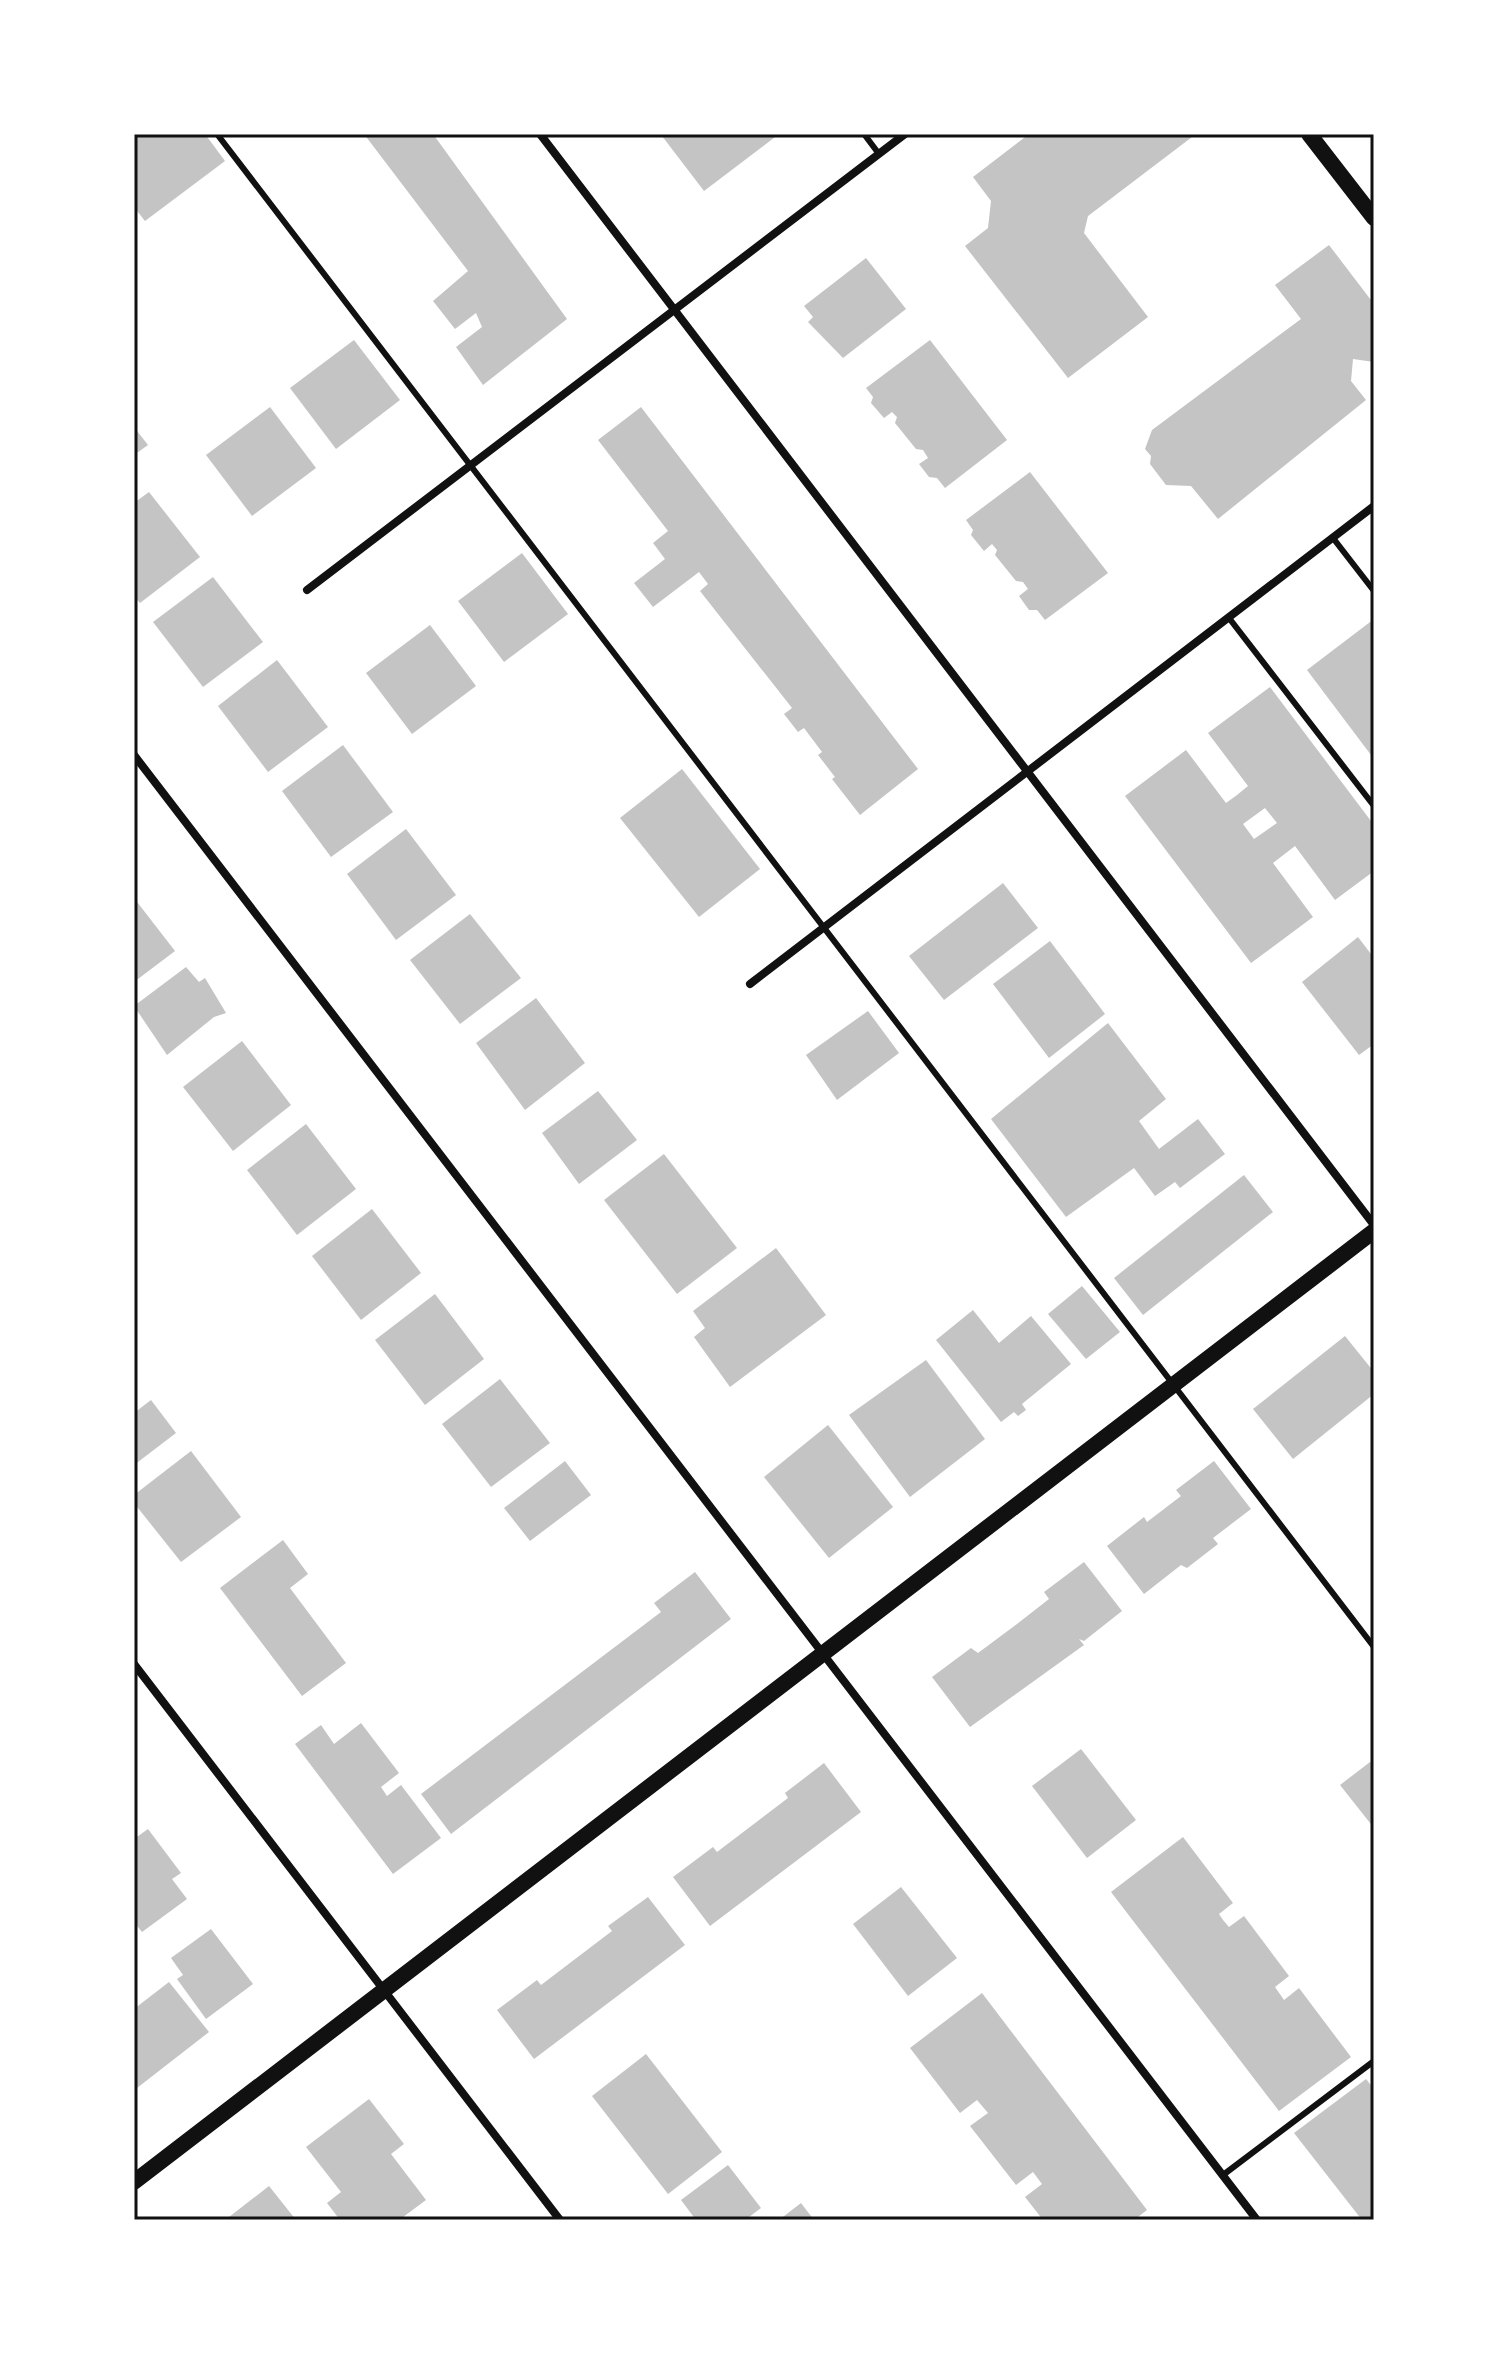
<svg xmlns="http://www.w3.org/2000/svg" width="1508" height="2354" font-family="Raleway,sans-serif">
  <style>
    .building { fill: #c4c4c4; fill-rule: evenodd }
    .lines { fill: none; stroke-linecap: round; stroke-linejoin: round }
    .service { stroke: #111; stroke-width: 6 }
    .minor { stroke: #111; stroke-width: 8 }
    .secondary { stroke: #111; stroke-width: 16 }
    .neatline { fill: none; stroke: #111; stroke-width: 3 }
  </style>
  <rect width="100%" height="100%" fill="#fff"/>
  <!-- building -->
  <g class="building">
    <polygon points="134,134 205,134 225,161 145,221 134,207"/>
    <polygon points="364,134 433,134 567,319 483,385 456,347 482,327 476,313 455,329 433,301 468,271"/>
    <polygon points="665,134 779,134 704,191 662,136"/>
    <polygon points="1029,134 1196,134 1088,216 1084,233 1148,317 1068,378 965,246 988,228 991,201 973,177"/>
    <polygon points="1329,245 1374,304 1374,362 1353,359 1351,381 1366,400 1218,519 1191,486 1166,485 1150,464 1151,456 1145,449 1152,430 1301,319 1275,285"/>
    <polygon points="866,258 906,309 843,358 808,322 813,317 804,306"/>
    <polygon points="354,340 400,400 336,449 290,388"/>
    <polygon points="930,340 1007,440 945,488 937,478 929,477 919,464 928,458 923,450 916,449 895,423 897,417 892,412 884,418 871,403 873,397 866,388"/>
    <polygon points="270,407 316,468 252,516 206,455"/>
    <polygon points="641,407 918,769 860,815 832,779 835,777 818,755 822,752 804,728 798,732 784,714 792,708 700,591 708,584 699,572 653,607 634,583 665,559 653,543 668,531 598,440"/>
    <polygon points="134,427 148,445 134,455"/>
    <polygon points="1030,472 1108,573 1045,620 1037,610 1029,610 1019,596 1028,589 1023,582 1016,581 995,555 997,550 992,544 984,551 971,535 973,530 966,520"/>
    <polygon points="149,492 200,557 140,603 134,596 134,503"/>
    <polygon points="522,553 568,614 504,662 458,601"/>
    <polygon points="213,577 263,642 203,687 153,622"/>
    <polygon points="1374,619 1374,759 1307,670"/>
    <polygon points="430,625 476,686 412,734 366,673"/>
    <polygon points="277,660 328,727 268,772 218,706"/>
    <path d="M 1270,687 L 1374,825 L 1374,871 L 1335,900 L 1295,846 L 1273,863 L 1313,917 L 1251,963 L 1125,796 L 1186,750 L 1226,803 L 1237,795 L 1248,786 L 1208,733 ZM 1265,808 L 1277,823 L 1254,839 L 1243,824 Z"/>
    <polygon points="343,745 393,812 331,857 282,791"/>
    <polygon points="682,769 760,869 699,917 620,818"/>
    <polygon points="406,829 456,895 396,940 347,874"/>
    <polygon points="1003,883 1038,928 944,1000 909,956"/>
    <polygon points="134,898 175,951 134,982"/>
    <polygon points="470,914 521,978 460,1024 410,960"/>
    <polygon points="1358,937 1374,958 1374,1044 1359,1055 1302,982"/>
    <polygon points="1050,941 1105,1014 1049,1058 993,984"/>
    <polygon points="186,967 199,982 205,978 226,1013 214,1017 167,1055 134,1006"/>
    <polygon points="536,998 585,1063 525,1110 476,1043"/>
    <polygon points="868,1011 899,1053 837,1100 806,1055"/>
    <polygon points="1108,1023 1166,1099 1139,1121 1159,1149 1198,1119 1225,1154 1180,1188 1175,1182 1155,1196 1134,1168 1066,1217 991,1119"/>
    <polygon points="242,1041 291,1105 233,1151 183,1087"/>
    <polygon points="598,1091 637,1140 579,1184 542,1133"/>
    <polygon points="306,1124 356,1189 297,1235 247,1170"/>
    <polygon points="664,1154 737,1248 677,1294 604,1200"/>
    <polygon points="1244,1175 1273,1212 1143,1315 1114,1278"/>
    <polygon points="372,1209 421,1273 361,1320 312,1256"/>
    <polygon points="776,1248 826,1315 730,1387 694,1337 705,1328 693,1311"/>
    <polygon points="1082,1286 1120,1332 1086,1359 1048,1314"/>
    <polygon points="435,1294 484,1359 425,1405 375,1340"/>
    <polygon points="973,1310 999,1343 1031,1316 1071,1364 1022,1404 1026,1410 1018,1416 1014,1412 1001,1422 936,1340"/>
    <polygon points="1345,1336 1374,1372 1374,1394 1293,1459 1253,1409"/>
    <polygon points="926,1360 985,1439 910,1497 849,1415"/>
    <polygon points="500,1379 550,1443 491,1487 442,1424"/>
    <polygon points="151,1400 176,1433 134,1465 134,1413"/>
    <polygon points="828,1425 893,1507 829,1558 764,1477"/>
    <polygon points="191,1451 241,1517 181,1562 134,1503 134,1495"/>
    <polygon points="565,1461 591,1495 530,1541 504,1508"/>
    <polygon points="1214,1461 1251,1509 1213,1538 1218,1544 1187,1568 1181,1565 1144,1594 1107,1546 1144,1517 1147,1522 1181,1496 1176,1490"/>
    <polygon points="283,1540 308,1574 290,1588 346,1663 302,1696 220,1588"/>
    <polygon points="1084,1562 1122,1611 1084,1641 1079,1639 1084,1645 970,1727 932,1677 971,1648 978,1653 1017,1624 1049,1599 1044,1592"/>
    <polygon points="695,1572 731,1619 451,1834 421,1794 661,1612 654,1603"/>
    <polygon points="361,1723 399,1773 381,1787 387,1796 401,1785 441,1838 393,1874 295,1744 321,1725 334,1744"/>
    <polygon points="1081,1749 1136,1820 1087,1858 1032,1786"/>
    <polygon points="1374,1759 1374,1828 1340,1785"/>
    <polygon points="824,1763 861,1812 710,1926 673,1877 713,1847 717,1852 788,1798 785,1793"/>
    <polygon points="148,1829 181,1873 172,1879 187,1899 142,1932 134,1922 134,1839"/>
    <polygon points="1183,1837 1233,1903 1219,1914 1223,1920 1229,1927 1244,1916 1289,1976 1275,1987 1284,2000 1299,1988 1351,2057 1279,2111 1111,1892"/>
    <polygon points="901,1887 957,1958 908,1996 853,1924"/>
    <polygon points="648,1897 685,1945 534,2059 497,2010 537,1980 541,1985 612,1931 608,1926"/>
    <polygon points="211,1929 253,1984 206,2019 177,1979 183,1975 171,1958"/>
    <polygon points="169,1982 209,2032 137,2088 134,2084 134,2009"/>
    <polygon points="982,1993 1147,2210 1134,2220 1043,2220 1025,2197 1042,2184 1033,2172 1016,2185 970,2126 988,2113 977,2100 960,2113 910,2048"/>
    <polygon points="646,2054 722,2152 668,2194 592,2096"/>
    <polygon points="1366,2079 1374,2089 1374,2220 1362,2220 1294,2133"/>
    <polygon points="369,2099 404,2144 391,2154 426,2200 399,2220 340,2220 327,2203 341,2192 306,2147"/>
    <polygon points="728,2165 761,2208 745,2220 696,2220 681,2200"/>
    <polygon points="269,2186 296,2220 231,2220 229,2217"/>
    <polygon points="801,2203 814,2220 779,2220"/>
  </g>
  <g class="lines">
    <!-- service -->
    <g class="service">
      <polyline points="217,134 1374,1647"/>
      <polyline points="864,134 879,154"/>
      <polyline points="1333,538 1374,591"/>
      <polyline points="1229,618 1374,806"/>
      <polyline points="1223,2175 1374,2061"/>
    </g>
    <!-- minor -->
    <g class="minor">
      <polyline points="540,134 1374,1225"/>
      <polyline points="307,590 905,134"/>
      <polyline points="134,755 1257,2220"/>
      <polyline points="750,984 1374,506"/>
      <polyline points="134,1664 560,2220"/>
    </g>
    <!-- secondary -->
    <g class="secondary">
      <polyline points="1309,134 1374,218"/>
      <polyline points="134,2182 1374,1231"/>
    </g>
  </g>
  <!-- border -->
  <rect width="1508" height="2354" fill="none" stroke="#ffffff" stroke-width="272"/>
  <rect x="136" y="136" width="1236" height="2082" class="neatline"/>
</svg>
